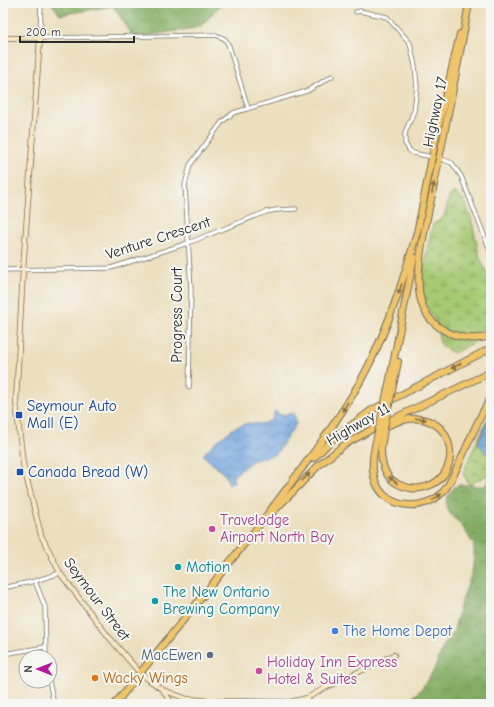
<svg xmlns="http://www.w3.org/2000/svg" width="494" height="707" font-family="'Comic Neue',sans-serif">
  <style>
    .forest { fill: url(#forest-crowns); stroke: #586c48 }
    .wetland { fill: url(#wetland-marsh); stroke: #687a4e }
    .water { fill: url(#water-waves); stroke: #4e6884 }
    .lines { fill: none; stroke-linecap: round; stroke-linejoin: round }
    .stream { stroke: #72a4dd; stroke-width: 1 }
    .street-casing { stroke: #6f6a5e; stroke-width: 5 }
    .secondary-casing { stroke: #6f6a5e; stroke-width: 6 }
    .highway-casing { stroke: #6f6a5e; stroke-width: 8 }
    .street { stroke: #fff; stroke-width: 3.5 }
    .secondary { stroke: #f9e7c3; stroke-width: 4.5 }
    .highway { stroke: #f0c469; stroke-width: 6 }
    .highway-bridge-casing { stroke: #6f6a5e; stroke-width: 8; stroke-linecap: butt }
    .highway-bridge { stroke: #f0c469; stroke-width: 6 }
    .oneway { fill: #847047 }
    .transit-dot { fill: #1a4fb4; stroke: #f6f6f2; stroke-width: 1.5 }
    .hotel-dot { fill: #d1479c; stroke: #f6f6f2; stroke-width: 1.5 }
    .culture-dot { fill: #0f9aa8; stroke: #f6f6f2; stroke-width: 1.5 }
    .shop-dot { fill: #3f7fe0; stroke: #f6f6f2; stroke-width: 1.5 }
    .service-dot { fill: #5c6f8a; stroke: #f6f6f2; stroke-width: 1.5 }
    .food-dot { fill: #e8710a; stroke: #f6f6f2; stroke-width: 1.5 }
    .labels { text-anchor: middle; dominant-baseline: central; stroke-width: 4; stroke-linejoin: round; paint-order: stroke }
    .street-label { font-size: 15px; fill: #2b2b2b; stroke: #f6f6f2 }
    .transit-label { font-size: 15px; fill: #164399; stroke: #f6f6f2; text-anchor: start }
    .hotel-label { font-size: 15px; fill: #b23c85; stroke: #f6f6f2; text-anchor: start }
    .culture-label { font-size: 15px; fill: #0d838f; stroke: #f6f6f2; text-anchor: start }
    .shop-label { font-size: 15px; fill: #366cbe; stroke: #f6f6f2; text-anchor: start }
    .service-label { font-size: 15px; fill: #4e5e75; stroke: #f6f6f2; text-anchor: end }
    .food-label { font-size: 15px; fill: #c56008; stroke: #f6f6f2; text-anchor: start }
  </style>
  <defs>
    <pattern id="forest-crowns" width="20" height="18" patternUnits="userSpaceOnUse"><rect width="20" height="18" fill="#84ad64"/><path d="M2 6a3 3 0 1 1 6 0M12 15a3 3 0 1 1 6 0" fill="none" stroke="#6c8d53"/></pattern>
    <pattern id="wetland-marsh" width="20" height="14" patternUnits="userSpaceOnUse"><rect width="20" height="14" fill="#a6c972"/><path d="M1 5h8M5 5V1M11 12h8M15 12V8" fill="none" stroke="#87a35e"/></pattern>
    <pattern id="water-waves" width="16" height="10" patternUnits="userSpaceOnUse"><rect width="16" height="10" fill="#72a4dd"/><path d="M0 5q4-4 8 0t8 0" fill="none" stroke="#5e86b3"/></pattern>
  </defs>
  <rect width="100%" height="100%" fill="#f6f6f2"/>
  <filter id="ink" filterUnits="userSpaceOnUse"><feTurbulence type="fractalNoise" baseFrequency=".025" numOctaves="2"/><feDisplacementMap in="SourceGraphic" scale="8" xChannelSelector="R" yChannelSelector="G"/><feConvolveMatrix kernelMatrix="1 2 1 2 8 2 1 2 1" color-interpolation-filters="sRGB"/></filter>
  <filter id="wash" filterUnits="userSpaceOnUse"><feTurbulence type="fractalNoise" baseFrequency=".012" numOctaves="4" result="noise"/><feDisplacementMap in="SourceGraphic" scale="16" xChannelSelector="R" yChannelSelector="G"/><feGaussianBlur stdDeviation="0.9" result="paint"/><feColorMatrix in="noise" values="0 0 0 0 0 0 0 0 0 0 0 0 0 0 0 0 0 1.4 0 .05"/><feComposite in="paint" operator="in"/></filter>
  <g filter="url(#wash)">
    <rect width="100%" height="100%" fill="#ecdfbe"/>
    <!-- forest -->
    <g class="forest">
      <polygon points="51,3 222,3 200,27 134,38 113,6 60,15"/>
      <path d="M 491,477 L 491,697 L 486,704 L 406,704 L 421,689 L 434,670 L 443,647 L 454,630 L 460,606 L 472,573 L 474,558 L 474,543 L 472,542 C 468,536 465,529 460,524 C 451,513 440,509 450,493 C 453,489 454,486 459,485 C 468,484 476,487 484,486 L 487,483 L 488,479 Z"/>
    </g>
    <!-- wetland -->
    <g class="wetland">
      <polygon points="454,192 464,200 471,217 477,245 481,261 491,278 491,333 454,353 444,348 440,343 436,322 419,295 418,290 433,224 442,219 445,214 449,197"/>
      <polygon points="491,412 491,475 487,475 469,485 463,473 477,441"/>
    </g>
    <!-- water -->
    <g class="water">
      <polygon points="275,411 281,415 294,413 296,424 276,454 252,461 233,476 234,483 229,484 225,475 203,455 214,443 234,428 248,423 262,424 272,420"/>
      <polygon points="491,414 491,459 478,443"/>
    </g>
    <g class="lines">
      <!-- stream -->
      <polyline class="stream" points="489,704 491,701"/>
    </g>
  </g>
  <g filter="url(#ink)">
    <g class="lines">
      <!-- street casing -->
      <g class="street-casing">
        <g id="street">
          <polyline points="41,3 40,38 216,35 225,39 229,46 248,108"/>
          <polyline points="356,12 360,11 387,17 410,43 415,66 417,87 414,111 405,133 405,143 409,150 413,153 432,157"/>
          <polyline points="439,158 452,163 461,176 491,253"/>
          <polyline points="3,270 111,268 188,243 266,212 276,210 296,209"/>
          <polyline points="189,387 191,289 185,185 190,165 222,122 233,113 307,91 332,76"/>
          <polyline points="35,581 45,607 46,657"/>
          <polyline points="3,588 35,581 60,573"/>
          <polyline points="3,654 45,647"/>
          <polyline points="49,681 54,704"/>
        </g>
      </g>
      <!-- secondary casing -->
      <g class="secondary-casing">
        <g id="secondary">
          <polyline points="3,38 40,38 23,270 16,402 23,464 41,535 60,573 108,636 140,673 163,690 187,699 214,701 290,702 307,698 325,688 394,655"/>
          <polyline points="164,692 173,704"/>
        </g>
      </g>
      <!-- highway casing -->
      <g class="highway-casing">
        <g id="highway">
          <path d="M 469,3 C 458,66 445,128 433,190 C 427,220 413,272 421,301 C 429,330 462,344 491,336"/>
          <polyline points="418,228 436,137 460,34"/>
          <polyline points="390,379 414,257"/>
          <polyline points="394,381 398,362"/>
          <path d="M 375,446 C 371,464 371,482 384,495 C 391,501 400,505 409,505 C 421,506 434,501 442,493 C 450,485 454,473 459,464 C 469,442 478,418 491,398"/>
          <path d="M 381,448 C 381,463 384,477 398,484 C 406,488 416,490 425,487 C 470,475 453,394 387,426"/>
          <polyline points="314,458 334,438 372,410 491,348"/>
          <polyline points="273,512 318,466 344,445 374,428 491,372"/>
          <path d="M 115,704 C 173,632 233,561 288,487 C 317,448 346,410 368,367 C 391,321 405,274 419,225"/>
        </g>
      </g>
      <!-- street -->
      <use href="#street" class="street"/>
      <!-- secondary -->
      <use href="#secondary" class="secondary"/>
      <!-- highway -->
      <use href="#highway" class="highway"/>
      <!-- highway-bridge casing -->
      <g class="highway-bridge-casing">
        <g id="highway-bridge">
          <polyline points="375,446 390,379"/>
          <polyline points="381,448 385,423 394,381"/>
        </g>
      </g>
      <!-- highway-bridge -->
      <use href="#highway-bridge" class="highway-bridge"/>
    </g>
    <!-- one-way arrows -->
    <defs><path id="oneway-solid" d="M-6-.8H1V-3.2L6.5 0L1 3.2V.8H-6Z"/></defs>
    <g class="oneway">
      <use href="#oneway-solid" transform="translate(433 188) rotate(-79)"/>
      <use href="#oneway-solid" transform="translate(400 289) rotate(109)"/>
      <use href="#oneway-solid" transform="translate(456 366) rotate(153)"/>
      <use href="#oneway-solid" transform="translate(345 407) rotate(121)"/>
      <use href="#oneway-solid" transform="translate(421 419) rotate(7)"/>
      <use href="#oneway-solid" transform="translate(306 477) rotate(-46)"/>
      <use href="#oneway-solid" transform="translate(393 480) rotate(-141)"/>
      <use href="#oneway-solid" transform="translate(437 497) rotate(-35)"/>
    </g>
  </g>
  <!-- markers -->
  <g class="transit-dot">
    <rect x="15" y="411" width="8" height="8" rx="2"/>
    <rect x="16" y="468" width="8" height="8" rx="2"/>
  </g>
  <g class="hotel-dot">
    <circle cx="212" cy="529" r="4"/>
    <circle cx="259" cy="671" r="4"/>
  </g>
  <g class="culture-dot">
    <circle cx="178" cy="567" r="4"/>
    <circle cx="155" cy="601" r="4"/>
  </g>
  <circle class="shop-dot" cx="335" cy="631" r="4"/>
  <circle class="service-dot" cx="210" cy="655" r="4"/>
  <circle class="food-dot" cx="95" cy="678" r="4"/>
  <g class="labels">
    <!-- street labels -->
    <g class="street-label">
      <text transform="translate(435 112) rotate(-78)">Highway 17</text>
      <text transform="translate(158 238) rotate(-18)">Venture Crescent</text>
      <text transform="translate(177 315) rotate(-90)">Progress Court</text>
      <text transform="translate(358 424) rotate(-30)">Highway 11</text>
      <text transform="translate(97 599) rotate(53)">Seymour Street</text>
    </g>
    <!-- transit labels -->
    <g class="transit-label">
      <text x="27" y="406">Seymour Auto<tspan x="27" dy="17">Mall (E)</tspan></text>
      <text x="28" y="472">Canada Bread (W)</text>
    </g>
    <!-- hotel labels -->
    <g class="hotel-label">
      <text x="220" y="520">Travelodge<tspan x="220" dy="17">Airport North Bay</tspan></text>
      <text x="267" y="662">Holiday Inn Express<tspan x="267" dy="17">Hotel &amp; Suites</tspan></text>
    </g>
    <!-- culture labels -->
    <g class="culture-label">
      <text x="186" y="567">Motion</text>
      <text x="163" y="592">The New Ontario<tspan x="163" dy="17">Brewing Company</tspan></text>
    </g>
    <!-- shop labels -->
    <g class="shop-label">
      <text x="343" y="631">The Home Depot</text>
    </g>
    <!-- service labels -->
    <g class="service-label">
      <text x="202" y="655">MacEwen</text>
    </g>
    <!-- food labels -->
    <g class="food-label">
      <text x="103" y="678">Wacky Wings</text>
    </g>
  </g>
  <!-- margin -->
  <rect width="494" height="707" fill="none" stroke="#f6f6f2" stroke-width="16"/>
  <!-- north arrow -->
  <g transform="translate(38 669) rotate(270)"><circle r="19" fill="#f6f6f2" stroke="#a5a5a2"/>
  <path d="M0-3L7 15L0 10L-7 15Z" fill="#b5179e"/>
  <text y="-6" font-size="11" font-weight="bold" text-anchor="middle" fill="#2b2b2b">N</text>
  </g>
  <!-- scale -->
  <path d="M20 36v6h114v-6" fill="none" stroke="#2b2b2b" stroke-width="2"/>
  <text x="26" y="36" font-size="12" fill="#2b2b2b" stroke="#f6f6f2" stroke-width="3" paint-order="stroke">200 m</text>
</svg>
